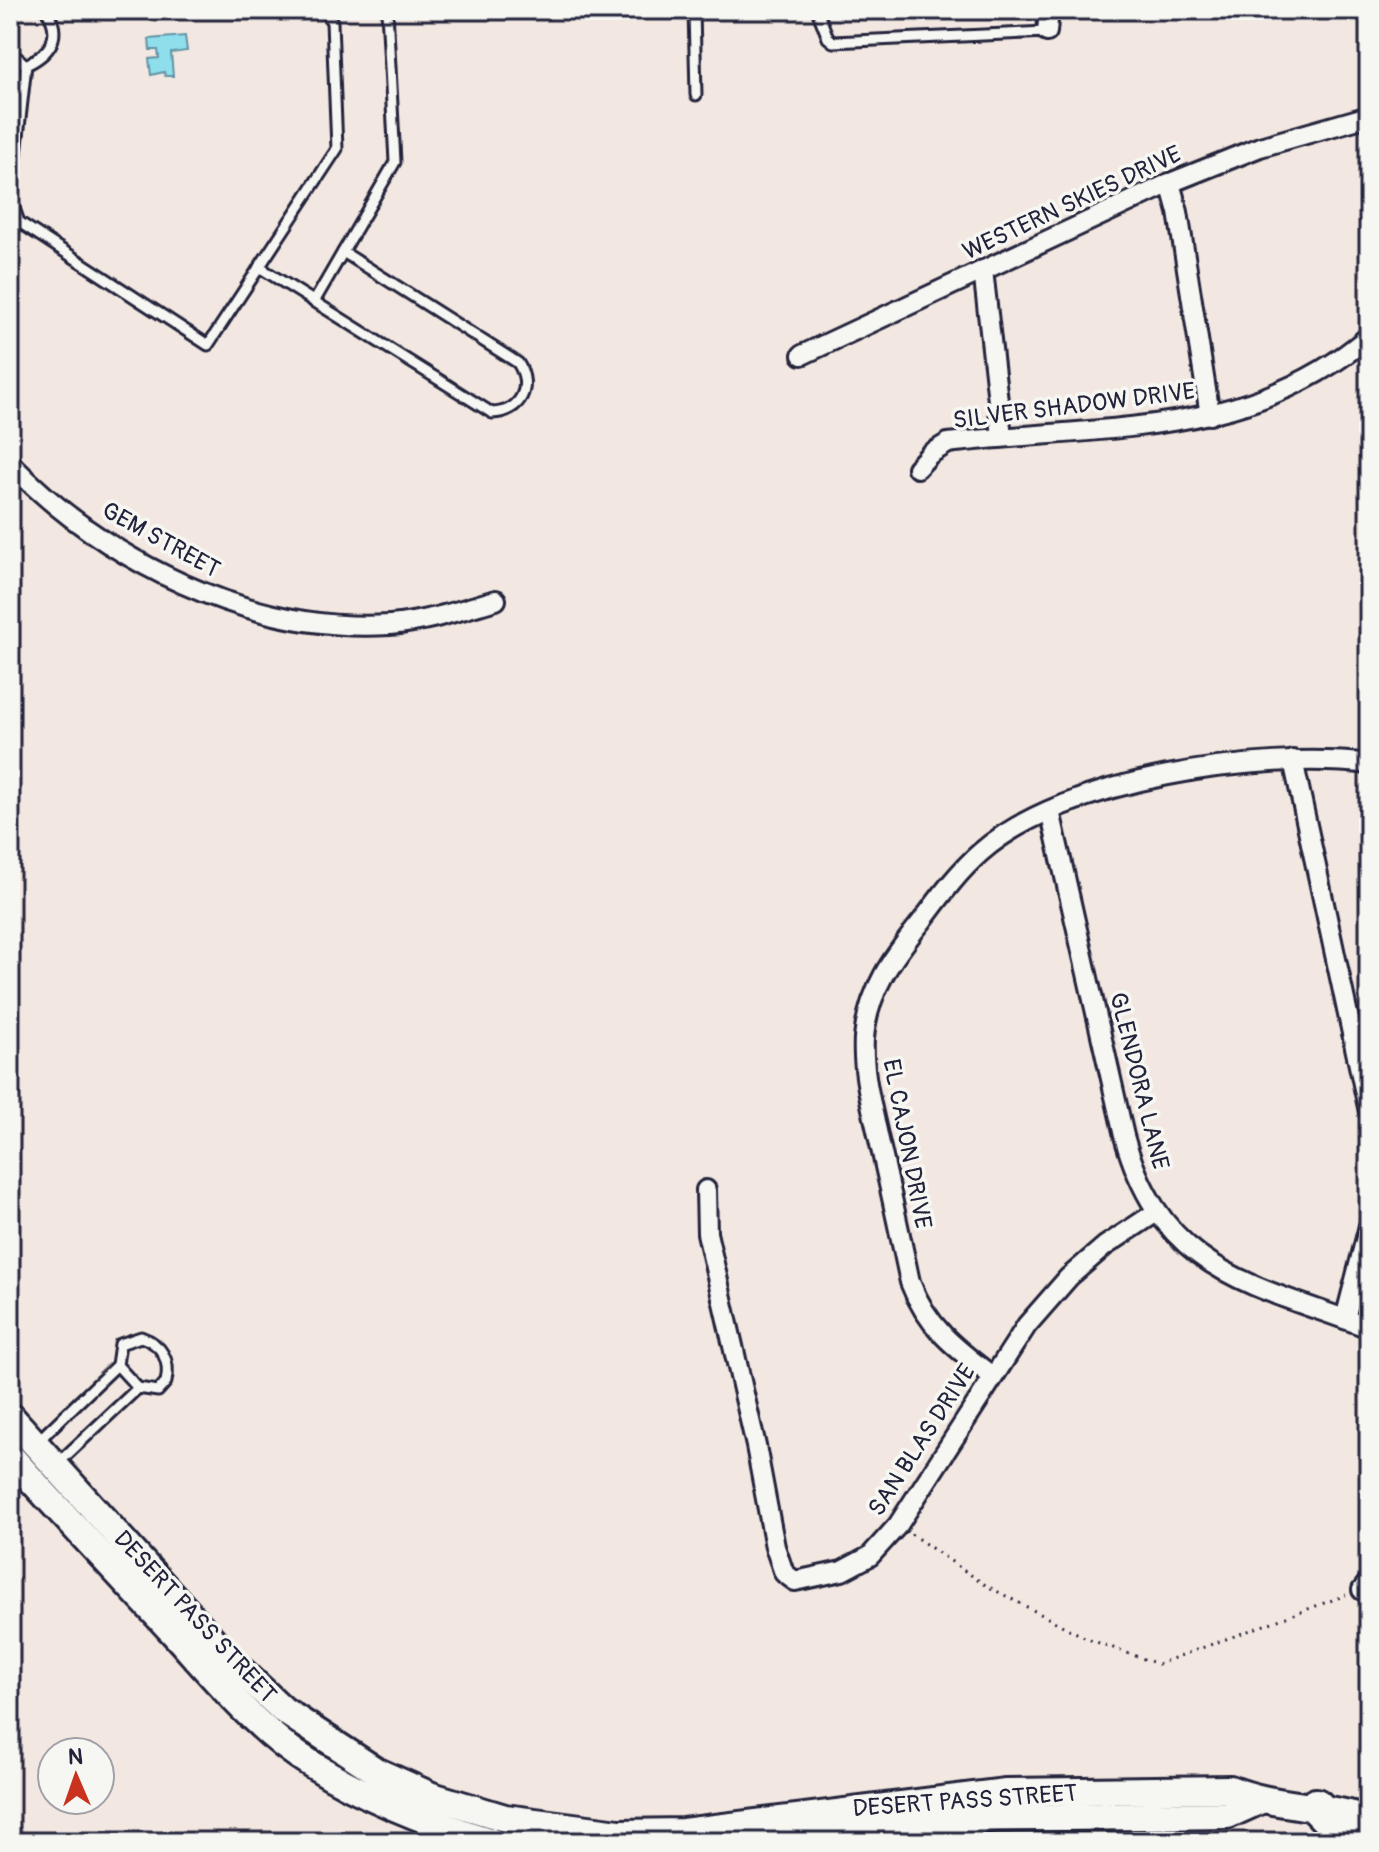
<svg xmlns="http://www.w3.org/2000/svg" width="1379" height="1852" font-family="Pangolin,sans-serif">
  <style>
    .water { fill: #8fdeec; stroke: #6393a5; stroke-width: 2 }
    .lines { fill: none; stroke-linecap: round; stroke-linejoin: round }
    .lane-casing { stroke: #22223b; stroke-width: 15 }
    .street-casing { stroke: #22223b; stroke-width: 24 }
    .secondary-casing { stroke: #22223b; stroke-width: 32 }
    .highway-casing { stroke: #22223b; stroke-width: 40 }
    .path { stroke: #22223b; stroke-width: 3; stroke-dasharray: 2 6; stroke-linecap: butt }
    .lane { stroke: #f6f6f2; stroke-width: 9 }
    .street { stroke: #f6f6f2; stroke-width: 18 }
    .secondary { stroke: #f6f6f2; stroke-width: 26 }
    .highway { stroke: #f6f6f2; stroke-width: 34 }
    .labels { text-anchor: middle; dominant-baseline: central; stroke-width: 7; stroke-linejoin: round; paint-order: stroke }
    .street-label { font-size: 24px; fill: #22223b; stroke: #f6f6f2 }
  </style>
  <rect width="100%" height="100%" fill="#f3e8e1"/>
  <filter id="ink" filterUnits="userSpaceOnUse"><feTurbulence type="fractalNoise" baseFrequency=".0125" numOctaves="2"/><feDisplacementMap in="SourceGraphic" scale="16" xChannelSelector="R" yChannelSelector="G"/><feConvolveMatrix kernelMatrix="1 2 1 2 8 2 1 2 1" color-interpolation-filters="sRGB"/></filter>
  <g filter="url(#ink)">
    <!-- water -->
    <polygon class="water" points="185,36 187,51 171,53 173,76 165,76 164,72 151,75 149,59 159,58 158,50 150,50 149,39"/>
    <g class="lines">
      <!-- lane casing -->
      <g class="lane-casing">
        <g id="lane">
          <polyline points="694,10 696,95"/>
          <polyline points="817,10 828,38 833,42 1047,32"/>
          <path d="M 10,52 L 26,65 C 51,53 63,35 46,10"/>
          <polyline points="26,65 11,200 19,222 208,345 337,149 332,22 324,10"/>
          <path d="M 259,267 L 492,413 C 521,412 533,387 518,363 L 343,252"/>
          <polyline points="314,302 395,162 387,10"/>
          <path d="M 141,1337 C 162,1344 171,1361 166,1382 L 158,1391 L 138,1388 L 117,1365 L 120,1344 Z"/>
          <polyline points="36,1443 117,1365"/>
          <polyline points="56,1465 138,1388"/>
        </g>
      </g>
      <!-- street casing -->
      <g class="street-casing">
        <g id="street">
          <polyline points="1047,32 1049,10"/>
          <polyline points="1170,183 1178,212 1210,415"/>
          <polyline points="983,270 1002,436"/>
          <polyline points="802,355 1170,183 1260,147 1369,116"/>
          <path d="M 10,463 C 105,561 251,634 390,625 C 426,622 461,610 496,600"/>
          <path d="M 917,468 L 930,454 L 948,443 C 1096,425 1249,440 1369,336"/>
          <polyline points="1293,760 1369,1112"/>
          <path d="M 1050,811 L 1124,1136 C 1162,1273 1251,1283 1369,1328"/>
          <polyline points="706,1190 707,1233 756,1446 775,1547 784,1573 795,1581 842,1571 870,1556 898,1525 1027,1325 1069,1277 1105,1246 1155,1213"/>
          <polyline points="1345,1319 1369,1226"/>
          <path d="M 992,1376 C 955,1348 927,1327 910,1282 C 900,1235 890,1187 879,1140 C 872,1107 862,1073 864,1038 C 868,990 893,957 922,921 C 940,897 958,872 981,852 C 1065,778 1261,751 1369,764"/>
          <polyline points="1362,1590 1369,1581"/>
        </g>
      </g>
      <!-- secondary casing -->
      <g class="secondary-casing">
        <g id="secondary">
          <path d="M 10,1416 L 235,1665 L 283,1710 L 376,1771 L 432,1796 L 505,1818 L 619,1833 L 683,1832 L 1006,1792 L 1230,1789 C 1274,1807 1323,1804 1369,1820"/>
          <path d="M 10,1456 C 63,1515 118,1573 172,1631 C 215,1678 258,1732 313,1765 C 369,1800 429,1823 492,1842"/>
          <polyline points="791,1842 995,1818 1228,1815 1259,1801"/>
        </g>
      </g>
      <!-- highway casing -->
      <g class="highway-casing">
        <polyline id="highway" points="1316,1806 1351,1842"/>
      </g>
      <!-- path -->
      <polyline class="path" points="911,1534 987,1586 1088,1639 1158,1664 1346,1595"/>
      <!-- lane -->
      <use href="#lane" class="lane"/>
      <!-- street -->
      <use href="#street" class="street"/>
      <!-- secondary -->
      <use href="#secondary" class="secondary"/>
      <!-- highway -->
      <use href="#highway" class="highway"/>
    </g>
  </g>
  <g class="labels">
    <!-- street labels -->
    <g class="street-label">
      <text transform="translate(1072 203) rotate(-25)">WESTERN SKIES DRIVE</text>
      <text transform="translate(1074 406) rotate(-7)">SILVER SHADOW DRIVE</text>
      <text transform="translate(161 540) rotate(29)">GEM STREET</text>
      <text transform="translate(1139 1081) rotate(76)">GLENDORA LANE</text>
      <text transform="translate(907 1144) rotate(79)">EL CAJON DRIVE</text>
      <text transform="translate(922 1440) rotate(-57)">SAN BLAS DRIVE</text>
      <text transform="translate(195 1617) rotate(47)">DESERT PASS STREET</text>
      <text transform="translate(965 1801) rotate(-4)">DESERT PASS STREET</text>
    </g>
  </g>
  <!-- margin -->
  <rect width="1379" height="1852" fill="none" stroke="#f6f6f2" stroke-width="40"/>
  <rect x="20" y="20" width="1339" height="1812" fill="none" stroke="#22223b" stroke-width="3" filter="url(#ink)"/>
  <!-- north arrow -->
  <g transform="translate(76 1776) rotate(358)"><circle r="38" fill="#f6f6f2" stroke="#a1a1a9" stroke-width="2"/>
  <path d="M0-6L14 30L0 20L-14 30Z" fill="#c8321e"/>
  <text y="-12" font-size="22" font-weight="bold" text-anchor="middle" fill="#22223b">N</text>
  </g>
</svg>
